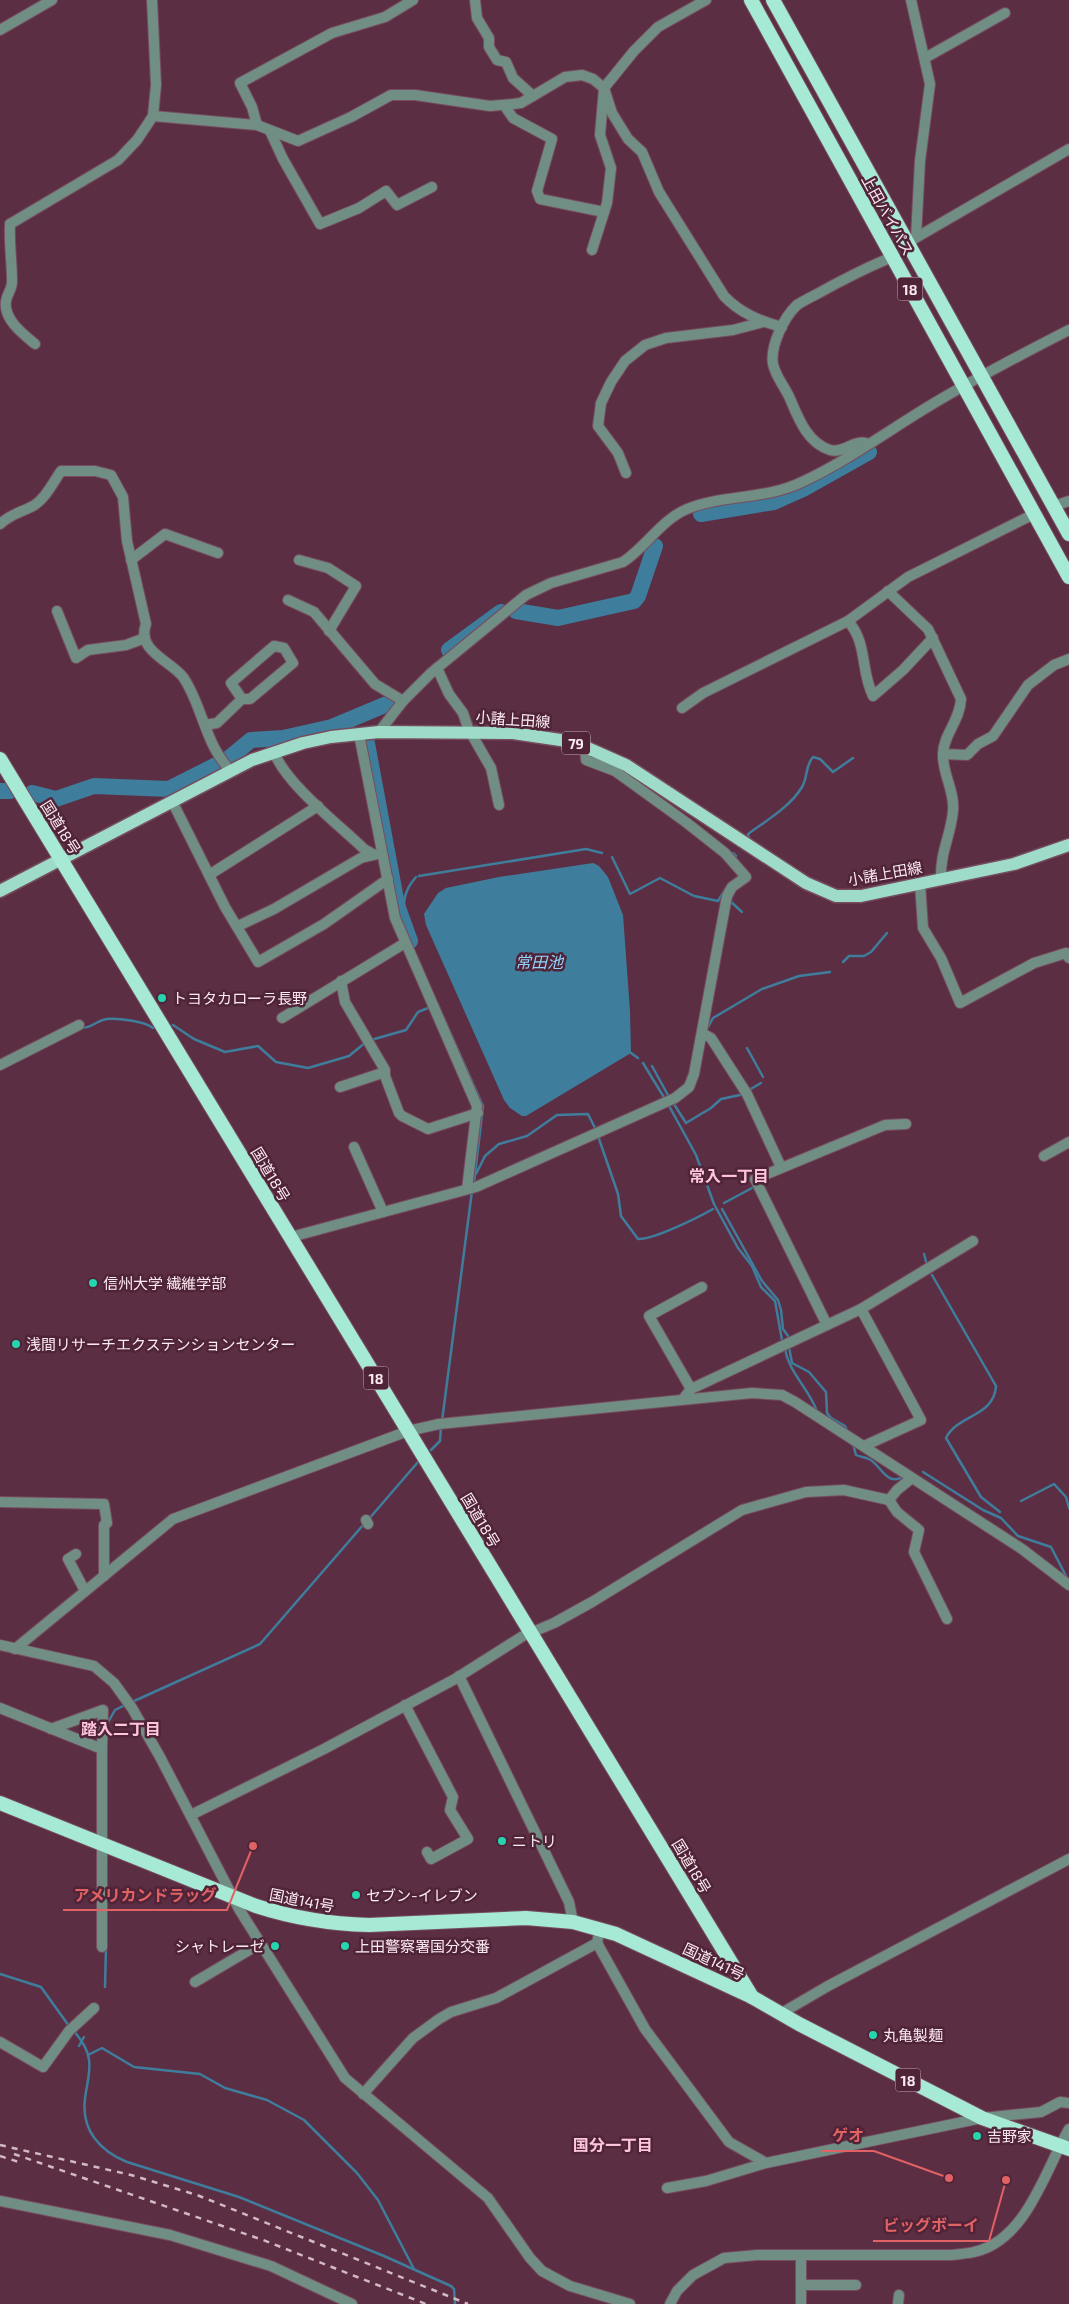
<svg xmlns="http://www.w3.org/2000/svg" width="1069" height="2304" font-family="'Exo 2','Noto Sans JP',sans-serif">
  <style>
    .water { fill: #3f7d9c }
    .lines { fill: none; stroke-linecap: round; stroke-linejoin: round }
    .stream { stroke: #3f7d9c; stroke-width: 2.5 }
    .river { stroke: #3f7d9c; stroke-width: 16 }
    .minor-casing { stroke: #764c5f; stroke-width: 12 }
    .tertiary-casing { stroke: #764c5f; stroke-width: 12 }
    .primary-casing { stroke: #764c5f; stroke-width: 15 }
    .trunk-casing { stroke: #764c5f; stroke-width: 16 }
    .minor { stroke: #718e84; stroke-width: 10 }
    .tertiary { stroke: #718e84; stroke-width: 10 }
    .primary { stroke: #9edbc8; stroke-width: 12 }
    .trunk { stroke: #a6ead5; stroke-width: 14 }
    .rail { stroke: #d2b9c4; stroke-width: 2.5; stroke-dasharray: 6 6; stroke-linecap: butt }
    .poi-dot { fill: #24d5af; stroke: #502438; stroke-width: 2 }
    .labels { text-anchor: middle; dominant-baseline: central; stroke-width: 5; stroke-linejoin: round; paint-order: stroke }
    .shield { fill: #502438; stroke: #c8afba; stroke-width: 1 }
    .shield-label { font-size: 14px; font-weight: bold; fill: #fceaf1 }
    .street-label { font-size: 15px; fill: #fceaf1; stroke: #502438 }
    .poi-label { font-size: 15px; fill: #fceaf1; stroke: #502438; text-anchor: start }
    .water-label { font-size: 16px; font-style: italic; fill: #90d6fc; stroke: #502438 }
    .neighbourhood-label { font-size: 16px; font-weight: bold; fill: #fec5dc; stroke: #502438 }
    .leader { fill: none; stroke: #e16264; stroke-width: 2 }
    .callout-dot { fill: #e16264; stroke: #502438; stroke-width: 2 }
    .callout-label { font-size: 16px; text-anchor: middle; font-weight: bold; fill: #e16264; stroke: #502438; stroke-width: 5; stroke-linejoin: round; paint-order: stroke }
  </style>
  <rect width="100%" height="100%" fill="#5c2e43"/>
  <!-- water -->
  <polygon class="water" points="593,863 599,866 608,877 623,915 630,1011 631,1053 526,1116 522,1116 510,1108 504,1100 426,925 424,914 438,893 446,888 499,877"/>
  <g class="lines">
    <!-- stream -->
    <g class="stream">
      <path d="M 749,840 L 748,834 C 766,821 791,806 802,787 C 808,777 805,766 813,757 L 820,759 L 833,772 L 853,758"/>
      <polyline points="733,853 736,856"/>
      <polyline points="612,857 630,894 660,878 694,896 718,901 728,885"/>
      <polyline points="419,876 586,849 602,853"/>
      <polyline points="730,901 742,912"/>
      <path d="M 405,929 C 404,908 400,895 416,877"/>
      <polyline points="843,962 849,956 864,956 871,952 887,933"/>
      <polyline points="437,1003 483,1106 474,1183"/>
      <polyline points="173,1025 194,1039 225,1052 258,1046 276,1062 308,1068 349,1056 366,1042"/>
      <path d="M 81,1028 C 93,1028 97,1020 107,1019 C 118,1018 144,1021 153,1028"/>
      <polyline points="707,1029 713,1018 762,989 799,976 830,972"/>
      <polyline points="371,1040 406,1030 418,1012 428,1008"/>
      <polyline points="747,1048 763,1077"/>
      <polyline points="631,1053 638,1058"/>
      <polyline points="643,1063 665,1099"/>
      <polyline points="652,1066 669,1097"/>
      <polyline points="749,1090 761,1083"/>
      <polyline points="672,1101 686,1123 711,1108 721,1099 740,1095"/>
      <polyline points="668,1104 696,1155 714,1204 738,1248 752,1266 761,1287 775,1301 782,1340"/>
      <path d="M 598,1136 L 618,1194 L 621,1216 L 638,1239 C 653,1240 699,1217 713,1209"/>
      <polyline points="476,1174 485,1156 499,1144 527,1136 557,1115 588,1114 596,1130"/>
      <polyline points="724,1203 752,1188"/>
      <polyline points="722,1209 762,1281 778,1300 781,1310 783,1329 788,1336"/>
      <polyline points="924,1254 927,1265"/>
      <path d="M 932,1275 L 996,1386 C 994,1417 958,1414 946,1438 L 981,1497 L 1000,1512"/>
      <path d="M 785,1347 C 787,1370 808,1388 816,1409"/>
      <polyline points="789,1347 792,1363 809,1372 826,1392 827,1413 831,1418 845,1426 848,1432"/>
      <polyline points="442,1421 472,1191"/>
      <path d="M 853,1444 L 856,1455 C 860,1457 865,1457 869,1459 C 881,1465 886,1486 903,1477"/>
      <polyline points="431,1450 440,1441 441,1427"/>
      <polyline points="923,1472 983,1510 1001,1518 1018,1536 1051,1547 1067,1578"/>
      <polyline points="1021,1501 1054,1484 1066,1497 1069,1508"/>
      <polyline points="368,1520 418,1462"/>
      <polyline points="132,1702 260,1644 364,1524"/>
      <polyline points="107,1724 115,1710 127,1704"/>
      <polyline points="0,1974 41,1987 69,2026"/>
      <polyline points="105,1987 106,1948"/>
      <path d="M 73,2030 C 80,2038 88,2049 89,2060 C 91,2073 86,2087 85,2099 C 81,2130 100,2151 127,2162 L 239,2197 L 384,2256 L 451,2286 L 454,2289 L 455,2304"/>
      <polyline points="79,2046 84,2037"/>
      <polyline points="88,2055 102,2048 134,2067 200,2074 225,2088 267,2100 304,2120 357,2173 378,2200 414,2269"/>
    </g>
    <!-- river -->
    <g class="river">
      <polyline points="701,514 774,502 803,489 869,452"/>
      <polyline points="516,611 558,618 634,601 638,596 655,546"/>
      <polyline points="449,650 501,612"/>
      <polyline points="366,738 397,905 410,941"/>
      <polyline points="0,791 10,791"/>
      <polyline points="32,793 56,799 94,786 169,789 228,759 251,740 283,738 332,727 387,704"/>
    </g>
    <!-- minor casing -->
    <g class="minor-casing">
      <g id="minor">
        <polyline points="475,0 477,18 489,38 489,47 497,60 506,62 513,78 533,96"/>
        <polyline points="911,0 930,84 920,161 916,237"/>
        <polyline points="0,30 52,0"/>
        <polyline points="925,58 1005,13"/>
        <polyline points="504,105 513,118 552,139 537,191 540,199 604,212"/>
        <path d="M 153,116 L 257,125 L 298,141 L 351,117 L 391,95 L 415,95 L 490,106 L 513,104 L 521,103 L 565,77 L 582,75 L 593,79 L 604,88 L 612,113 L 628,139 L 642,152 L 659,192 L 724,296 C 740,313 760,321 782,327"/>
        <polyline points="257,125 252,107 240,83 332,33 385,17 413,0"/>
        <polyline points="270,131 283,159 320,224 359,208 386,191 397,205 432,187"/>
        <polyline points="10,224 118,160 137,140 153,116 156,85 152,0"/>
        <path d="M 10,224 C 9,244 12,262 12,282 C 12,289 7,294 6,301 C 3,319 23,334 35,344"/>
        <polyline points="912,240 1069,149"/>
        <polyline points="592,250 607,203 611,168 600,135 604,88 634,51 658,27 706,0"/>
        <path d="M 866,443 C 853,440 843,454 830,450 C 808,443 799,420 791,401 C 786,388 776,378 773,364 C 770,346 784,317 797,305 C 803,301 811,297 817,294 C 842,280 866,268 892,257"/>
        <polyline points="626,473 618,453 598,426 601,403 611,382 625,361 645,345 666,338 733,330 763,322"/>
        <polyline points="1054,506 1069,501"/>
        <path d="M 0,524 C 11,514 19,513 31,507 C 44,501 53,483 61,471 L 95,471 L 111,475 L 123,497 L 127,541 L 146,624 C 136,651 171,661 183,677 C 197,697 202,723 213,745 C 217,754 224,763 230,771"/>
        <polyline points="131,560 165,534 218,553"/>
        <polyline points="299,560 328,568 356,586 329,631"/>
        <path d="M 888,591 L 928,629 L 961,699 C 960,721 943,735 943,754 C 942,773 955,791 953,811 C 951,835 940,852 941,879"/>
        <polyline points="288,600 314,612 375,684 403,701"/>
        <polyline points="57,611 76,658 88,650 126,645 145,638"/>
        <path d="M 848,621 C 868,644 860,669 873,696 L 903,670 L 933,638"/>
        <polyline points="437,668 449,694 463,713 468,728 491,768 499,805"/>
        <polyline points="682,708 703,693 848,621 908,577 1034,514"/>
        <polyline points="205,725 217,723 242,699 250,699 293,663 284,648 274,646 231,683 242,699"/>
        <path d="M 379,732 L 403,701 L 431,673 L 526,595 L 551,583 L 623,562 C 646,547 661,520 687,509 C 724,494 765,500 802,482 C 845,462 885,433 926,408 C 972,380 1020,355 1069,330"/>
        <polyline points="359,734 395,918 477,1106 467,1189"/>
        <path d="M 274,752 C 286,784 338,824 364,849 L 373,854"/>
        <polyline points="943,754 967,755 978,744 993,736 1028,685 1054,665 1069,659"/>
        <polyline points="172,801 225,907 258,962 324,924 388,879"/>
        <polyline points="209,875 318,806"/>
        <polyline points="920,883 923,928 941,958 960,1003 1034,963 1066,953 1069,958"/>
        <polyline points="238,926 274,909 361,858 382,853"/>
        <polyline points="341,981 345,1002 385,1070 385,1076 399,1113 402,1116 428,1129 478,1113"/>
        <polyline points="282,1018 405,943"/>
        <polyline points="702,1033 711,1038 747,1094 781,1167"/>
        <polyline points="0,1065 79,1025"/>
        <polyline points="340,1087 385,1072"/>
        <polyline points="354,1147 383,1212"/>
        <polyline points="1044,1156 1069,1142"/>
        <polyline points="291,1237 476,1187 675,1098 689,1087 694,1074 727,896 732,887 746,877 725,853 687,823 615,771 586,760 585,746"/>
        <polyline points="861,1309 921,1420 864,1446"/>
        <polyline points="827,1325 755,1179 885,1125 906,1124"/>
        <polyline points="691,1389 649,1316 702,1287"/>
        <polyline points="683,1399 691,1389 861,1309 973,1241"/>
        <polyline points="889,1500 897,1512 919,1530 914,1552 947,1619"/>
        <polyline points="0,1502 104,1504 107,1523 104,1525 104,1576"/>
        <polyline points="366,1520 368,1524"/>
        <polyline points="76,1554 68,1559 85,1591"/>
        <polyline points="0,1645 94,1666 114,1683 132,1708 160,1757 239,1909 345,2078 488,2198 530,2258 542,2271 570,2286 630,2304"/>
        <polyline points="15,1649 173,1519 408,1431 439,1424 752,1393 782,1395 795,1402 1022,1549 1069,1585"/>
        <polyline points="459,1676 569,1902 573,1922"/>
        <polyline points="405,1705 453,1797 450,1810 468,1839 431,1859 427,1852"/>
        <polyline points="0,1708 102,1749 102,1947"/>
        <polyline points="51,1729 103,1710 102,1749"/>
        <polyline points="191,1815 324,1749 455,1679 523,1636 554,1623 592,1602 742,1510 806,1492 844,1490 889,1500 897,1490 912,1478"/>
        <polyline points="597,1943 645,2029 729,2142 766,2163 982,2118 1041,2112 1060,2102 1069,2103"/>
        <polyline points="195,1982 261,1943"/>
        <polyline points="780,2014 828,1986 1069,1859"/>
        <polyline points="0,2042 43,2067 69,2031 94,2008"/>
        <polyline points="363,2094 413,2038 439,2019 451,2012 496,1998 597,1943 598,1938"/>
        <polyline points="667,2188 706,2181 766,2163"/>
        <polyline points="801,2285 856,2285"/>
        <polyline points="801,2304 801,2255"/>
        <polyline points="898,2304 899,2295"/>
      </g>
    </g>
    <!-- tertiary casing -->
    <g class="tertiary-casing">
      <g id="tertiary">
        <polyline points="0,2201 170,2235 271,2266 352,2304"/>
        <path d="M 670,2304 L 677,2291 L 693,2275 L 724,2258 L 757,2255 L 951,2255 C 958,2254 966,2254 974,2252 C 1027,2240 1045,2170 1069,2129"/>
      </g>
    </g>
    <!-- primary casing -->
    <g class="primary-casing">
      <polyline id="primary" points="0,891 252,760 303,743 331,737 379,732 513,733 574,742 626,765 806,883 836,896 861,896 1014,864 1069,845"/>
    </g>
    <!-- trunk casing -->
    <g class="trunk-casing">
      <g id="trunk">
        <polyline points="751,0 1069,577"/>
        <polyline points="773,0 1069,534"/>
        <polyline points="0,759 752,1997"/>
        <path d="M 0,1803 L 256,1906 C 293,1918 330,1924 369,1925 L 526,1918 L 573,1922 L 616,1934 L 752,1997 L 799,2024 L 982,2118 L 1069,2149"/>
      </g>
    </g>
    <!-- minor -->
    <use href="#minor" class="minor"/>
    <!-- tertiary -->
    <use href="#tertiary" class="tertiary"/>
    <!-- primary -->
    <use href="#primary" class="primary"/>
    <!-- trunk -->
    <use href="#trunk" class="trunk"/>
    <!-- rail -->
    <g class="rail">
      <polyline points="0,2145 131,2175 197,2195 468,2304"/>
      <polyline points="14,2154 263,2240 426,2304"/>
      <polyline points="0,2156 22,2163"/>
    </g>
  </g>
  <!-- markers -->
  <g class="poi-dot">
    <circle cx="162" cy="998" r="5"/>
    <circle cx="93" cy="1283" r="5"/>
    <circle cx="16" cy="1344" r="5"/>
    <circle cx="502" cy="1841" r="5"/>
    <circle cx="356" cy="1895" r="5"/>
    <circle cx="275" cy="1946" r="5"/>
    <circle cx="345" cy="1946" r="5"/>
    <circle cx="873" cy="2035" r="5"/>
    <circle cx="977" cy="2136" r="5"/>
  </g>
  <g class="labels">
    <!-- shield labels -->
    <g class="shield">
      <rect x="897.5" y="277.5" width="25" height="23" rx="4"/>
      <rect x="562" y="731.5" width="28" height="23" rx="4"/>
      <rect x="363.5" y="1366.5" width="25" height="23" rx="4"/>
      <rect x="895.5" y="2068.5" width="25" height="23" rx="4"/>
    </g>
    <g class="shield-label">
      <text x="910" y="289">18</text>
      <text x="576" y="743">79</text>
      <text x="376" y="1378">18</text>
      <text x="908" y="2080">18</text>
    </g>
    <!-- street labels -->
    <g class="street-label">
      <text transform="translate(888 215) rotate(61)">上田バイパス</text>
      <text transform="translate(513 719) rotate(4)">小諸上田線</text>
      <text transform="translate(61 827) rotate(58)">国道18号</text>
      <text transform="translate(885 873) rotate(-10)">小諸上田線</text>
      <text transform="translate(271 1174) rotate(59)">国道18号</text>
      <text transform="translate(481 1520) rotate(59)">国道18号</text>
      <text transform="translate(692 1866) rotate(59)">国道18号</text>
      <text transform="translate(302 1900) rotate(11)">国道141号</text>
      <text transform="translate(714 1961) rotate(25)">国道141号</text>
    </g>
    <!-- poi labels -->
    <g class="poi-label">
      <text x="172" y="998">トヨタカローラ長野</text>
      <text x="103" y="1283">信州大学 繊維学部</text>
      <text x="26" y="1344">浅間リサーチエクステンションセンター</text>
      <text x="512" y="1841">ニトリ</text>
      <text x="366" y="1895">セブン-イレブン</text>
      <text x="265" y="1946" text-anchor="end">シャトレーゼ</text>
      <text x="355" y="1946">上田警察署国分交番</text>
      <text x="883" y="2035">丸亀製麺</text>
      <text x="987" y="2136">吉野家</text>
    </g>
    <!-- water labels -->
    <g class="water-label">
      <text x="539" y="961">常田池</text>
    </g>
    <!-- neighbourhood labels -->
    <g class="neighbourhood-label">
      <text x="729" y="1175">常入一丁目</text>
      <text x="121" y="1728">踏入二丁目</text>
      <text x="613" y="2144">国分一丁目</text>
    </g>
  </g>
  <!-- callouts -->
  <path class="leader" d="M253 1846L227 1910H63M949 2178L874 2151H822M1006 2180L989 2241H873"/>
  <g class="callout-dot">
    <circle cx="253" cy="1846" r="5"/>
    <circle cx="949" cy="2178" r="5"/>
    <circle cx="1006" cy="2180" r="5"/>
  </g>
  <g class="callout-label">
    <text x="145" y="1901">アメリカンドラッグ</text>
    <text x="848" y="2141">ゲオ</text>
    <text x="931" y="2231">ビッグボーイ</text>
  </g>
</svg>
